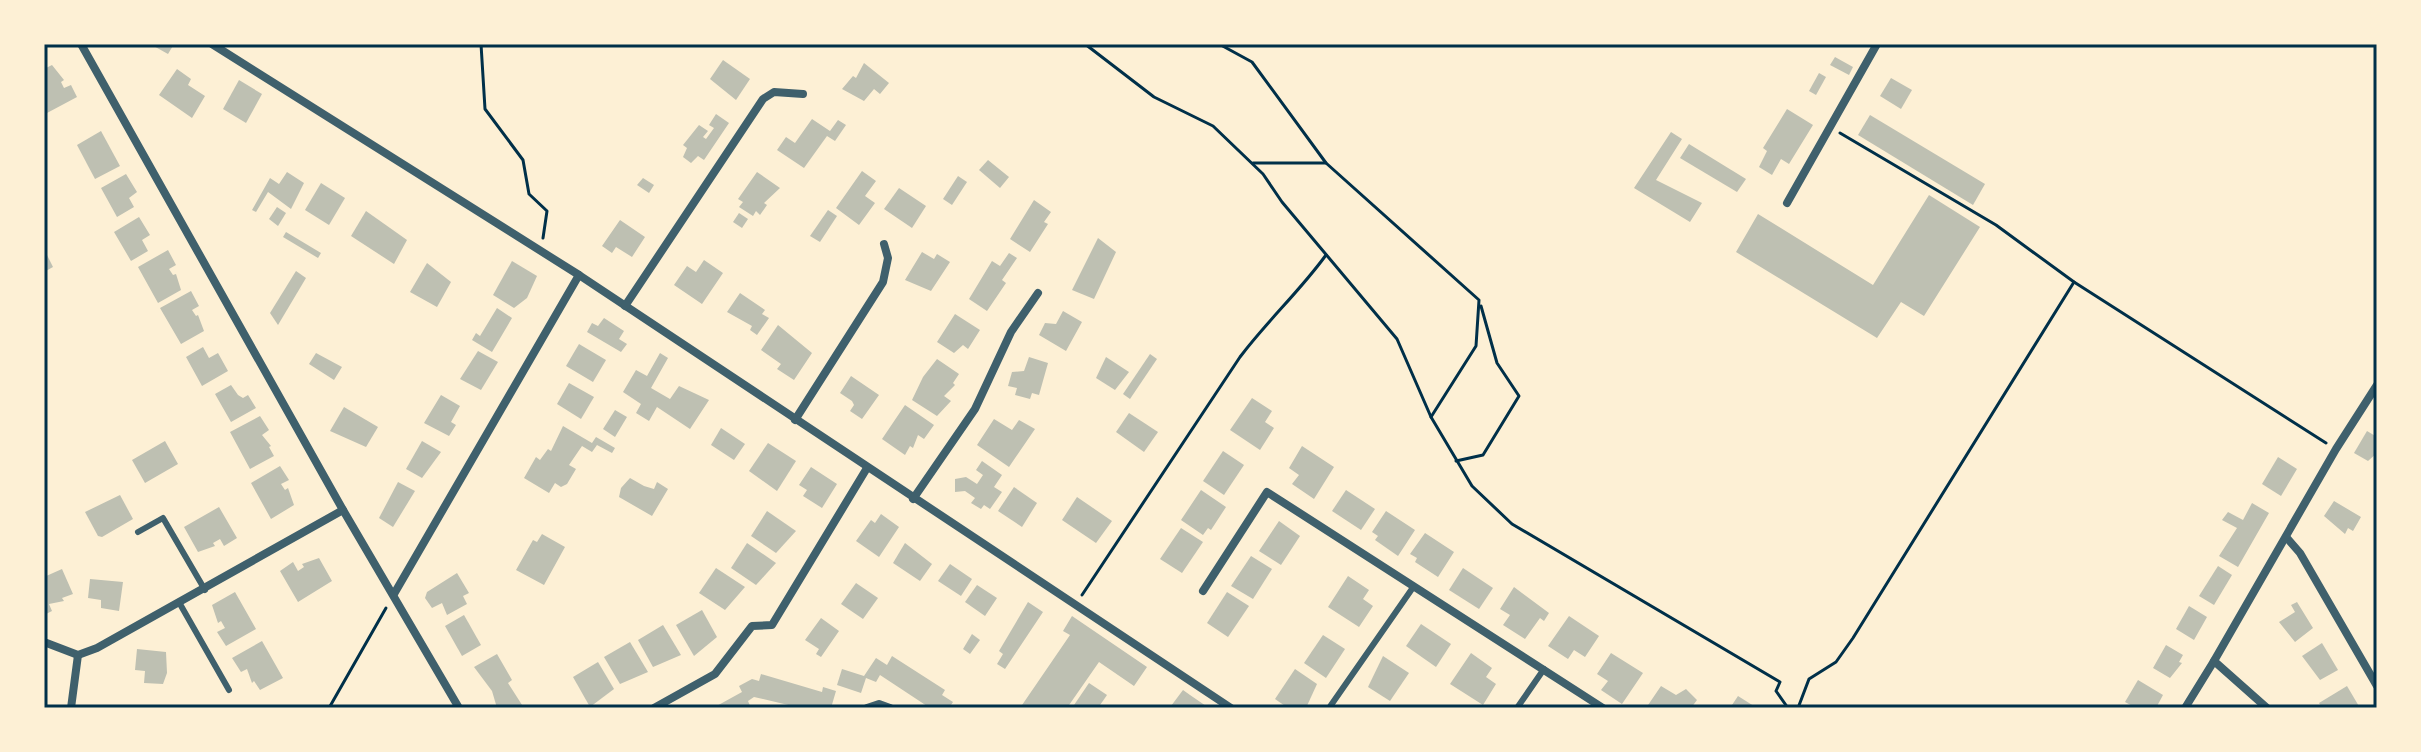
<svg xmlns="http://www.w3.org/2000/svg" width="2421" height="752" font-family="'Fira Sans',sans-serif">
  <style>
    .building { fill: #bec0b2 }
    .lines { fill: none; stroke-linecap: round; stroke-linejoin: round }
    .path { stroke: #003049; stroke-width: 3 }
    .service { stroke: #3f606c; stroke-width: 6 }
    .minor { stroke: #3f606c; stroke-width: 8 }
    .neatline { fill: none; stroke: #003049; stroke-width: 3 }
  </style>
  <rect width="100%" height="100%" fill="#fdf0d5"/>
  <!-- building -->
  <g class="building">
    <polygon points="150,44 174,44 168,54"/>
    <polygon points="1835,57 1853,67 1849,75 1830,65"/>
    <polygon points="723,60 750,79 736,100 710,79"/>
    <polygon points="864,63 889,83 880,94 874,89 864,101 842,89 853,76 856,78"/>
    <polygon points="52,65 64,80 61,82 64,88 71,85 77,97 47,113 44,107 44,69"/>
    <polygon points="177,69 191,79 188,85 205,96 192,118 159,95"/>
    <polygon points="1819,73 1826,77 1816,95 1809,91"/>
    <polygon points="1891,78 1912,90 1901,109 1880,96"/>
    <polygon points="239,80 262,94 246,123 223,109"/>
    <polygon points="1787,109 1813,125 1789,164 1781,159 1772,175 1759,167 1767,151 1763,148"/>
    <polygon points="716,114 729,123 704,160 698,156 691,163 683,157 687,148 683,145 699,125 708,131 703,137 706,139 714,128 709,125"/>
    <polygon points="1870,115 1985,184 1973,205 1858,135"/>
    <polygon points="812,119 830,131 838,120 846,125 835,141 827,136 804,168 777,150 786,137 795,143"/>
    <polygon points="101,131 120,166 95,179 77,145"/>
    <polygon points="1671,132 1682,139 1656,180 1702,203 1690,222 1634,188"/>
    <polygon points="1689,144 1746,179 1737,192 1680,158"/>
    <polygon points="988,160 1009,177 1000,188 979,170"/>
    <polygon points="862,171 876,181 865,196 875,203 859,225 836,208"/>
    <polygon points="287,172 304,183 291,209 268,192 256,212 252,210 270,178 279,184"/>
    <polygon points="757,172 780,188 764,203 767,205 760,215 756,211 753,216 739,207 743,202 738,199"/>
    <polygon points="126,174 137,192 129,198 134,207 117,217 101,188"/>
    <polygon points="958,176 967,182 952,205 943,199"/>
    <polygon points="643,178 654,185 649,193 637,185"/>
    <polygon points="321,183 345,198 329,225 305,210"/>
    <polygon points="899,188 926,206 912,228 884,209"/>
    <polygon points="1929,195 1980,227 1924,316 1901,302 1877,338 1736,252 1758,214 1873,285"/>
    <polygon points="1034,200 1051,212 1044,222 1048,224 1030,252 1010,239"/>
    <polygon points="277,207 286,213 278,226 269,219"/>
    <polygon points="828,210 837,216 820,242 810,236"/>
    <polygon points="366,211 407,240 394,264 351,236"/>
    <polygon points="739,213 748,219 742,228 733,222"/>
    <polygon points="139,217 150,235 142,240 148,251 131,261 114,232"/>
    <polygon points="620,220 645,237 632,257 616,247 612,253 602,246"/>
    <polygon points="286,232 321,253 318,258 283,237"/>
    <polygon points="1098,238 1116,252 1094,299 1072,290"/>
    <polygon points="44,249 53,267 44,272"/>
    <polygon points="168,250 176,265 169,269 173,275 176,274 181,290 158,303 138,267"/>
    <polygon points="922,252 934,259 937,254 950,262 931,291 905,280"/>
    <polygon points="1009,253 1017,258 1002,280 1006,283 987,311 969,299 992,261 1000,266"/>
    <polygon points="704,260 723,273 702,304 674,285 687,266 696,272"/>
    <polygon points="512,261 537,276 527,298 514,308 493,295"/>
    <polygon points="427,263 451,282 437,307 410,292"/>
    <polygon points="296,271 306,278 278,325 270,313"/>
    <polygon points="191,291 199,306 192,310 196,316 198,315 204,331 181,344 160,308"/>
    <polygon points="740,293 765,310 762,314 769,318 757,335 750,330 752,326 727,312"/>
    <polygon points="497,308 512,318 492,352 472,340 476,333 480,336"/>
    <polygon points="1063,311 1082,322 1066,351 1039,335 1045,323 1056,324"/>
    <polygon points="955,314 980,330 968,349 963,345 954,353 937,342"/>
    <polygon points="604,318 624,331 619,339 627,344 621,352 587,332 592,323 598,326"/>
    <polygon points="778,325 812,353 794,380 777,369 781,364 761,350"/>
    <polygon points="579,344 606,360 593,382 566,366"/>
    <polygon points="203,347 209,358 218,353 228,371 202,386 186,357"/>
    <polygon points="478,351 498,362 481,390 460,379"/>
    <polygon points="316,353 342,367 334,380 309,364"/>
    <polygon points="660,353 668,358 651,388 670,399 679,386 709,400 690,429 657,407 649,421 636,413 641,404 623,392 636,370 647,376"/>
    <polygon points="1150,354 1157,359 1130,399 1123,394"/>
    <polygon points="1029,357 1048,363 1039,395 1032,393 1030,399 1015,395 1017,388 1008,386 1012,372 1024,371"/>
    <polygon points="1106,357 1129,372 1115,390 1096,378"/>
    <polygon points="937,359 959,374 953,383 955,385 944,396 951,401 937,416 912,400 923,377"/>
    <polygon points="851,376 879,395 862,419 850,411 854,405 852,401 840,393"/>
    <polygon points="569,383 594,397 581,419 557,404"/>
    <polygon points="231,385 238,395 243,398 248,395 256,408 231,422 215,394"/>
    <polygon points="441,395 460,406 451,422 456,425 449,436 424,423"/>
    <polygon points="1252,398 1272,411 1265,422 1274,428 1260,450 1230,430"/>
    <polygon points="905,405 934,425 924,439 918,435 913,448 910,446 905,455 882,439"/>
    <polygon points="344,407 378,427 366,447 330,431"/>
    <polygon points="615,410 627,417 615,437 603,429"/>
    <polygon points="1129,413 1158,432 1144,452 1116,432"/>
    <polygon points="260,416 269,430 262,435 271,446 269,447 274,456 250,469 230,432"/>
    <polygon points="994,419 1012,430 1019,420 1035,429 1009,467 977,445"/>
    <polygon points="563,426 592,443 596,437 615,448 612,453 597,445 592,452 582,446 569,465 576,469 567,484 561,487 555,483 549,493 524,478 536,457 540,460 548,449 551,451"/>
    <polygon points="721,428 745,444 734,460 711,445"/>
    <polygon points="2367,431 2377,437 2377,453 2368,461 2354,453"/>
    <polygon points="165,441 178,464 145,483 132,460"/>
    <polygon points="422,441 441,452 422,478 406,469"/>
    <polygon points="768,443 796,461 777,491 749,471"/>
    <polygon points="1302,446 1334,467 1314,499 1292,484 1299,475 1289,468"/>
    <polygon points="1223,451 1244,465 1224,495 1203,481"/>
    <polygon points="2278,457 2297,469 2281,496 2262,484"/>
    <polygon points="982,461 1002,475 994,487 1002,492 990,509 984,505 981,509 971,503 975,498 965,491 955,492 955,479 966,477 977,484 983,475 976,470"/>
    <polygon points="280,466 289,480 281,484 285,490 288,488 294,505 271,519 251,483"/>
    <polygon points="811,467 837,484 822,508 803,496 807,490 799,485"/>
    <polygon points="630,478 644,486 654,489 657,482 668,489 652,516 619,497 621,488"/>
    <polygon points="398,482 415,491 393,527 379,518"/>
    <polygon points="1014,487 1037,503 1022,527 998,511"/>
    <polygon points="1201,490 1226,507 1211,530 1208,528 1203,535 1181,520"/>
    <polygon points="1346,490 1375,509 1361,530 1332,511"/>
    <polygon points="120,495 133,519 102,537 98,536 85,512"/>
    <polygon points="1077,497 1112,521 1096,543 1062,520"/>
    <polygon points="2334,501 2361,517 2353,531 2348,528 2345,534 2324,516"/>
    <polygon points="2252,503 2269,513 2238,567 2219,556 2237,528 2222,520 2228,512 2243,520"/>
    <polygon points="219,507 237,538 224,546 220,539 213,543 215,546 198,552 184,527"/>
    <polygon points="767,511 796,531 776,553 751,536"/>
    <polygon points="1386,511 1415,530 1398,556 1375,540 1378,536 1372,532"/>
    <polygon points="881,514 899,527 879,557 856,541 871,520 875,523"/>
    <polygon points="1279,521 1300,536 1281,565 1259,551"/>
    <polygon points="1181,528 1203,542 1182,573 1160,559"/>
    <polygon points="1425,533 1454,552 1438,577 1415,562 1417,558 1410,554"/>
    <polygon points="542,534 565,547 544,585 516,570 533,540 537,542"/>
    <polygon points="747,543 776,563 756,585 731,568"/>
    <polygon points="905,543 932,564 920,581 893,563"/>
    <polygon points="1251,556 1272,569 1253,599 1231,586"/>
    <polygon points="319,558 332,581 298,602 280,571 293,562 298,571 304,567 302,564"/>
    <polygon points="950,564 972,579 961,596 938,581"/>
    <polygon points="2218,566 2232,575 2214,605 2199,596"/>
    <polygon points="716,568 745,587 725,610 699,593"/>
    <polygon points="1463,568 1493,588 1479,609 1449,590"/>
    <polygon points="62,569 73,594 62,598 64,601 49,604 52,611 44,615 44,577"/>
    <polygon points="457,573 469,593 463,596 467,604 447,615 442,603 432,608 425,598 427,592"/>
    <polygon points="1348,576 1369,590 1363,599 1373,606 1359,627 1328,607"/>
    <polygon points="90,579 123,582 119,611 101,608 101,600 88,598"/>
    <polygon points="856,583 878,598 863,619 841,604"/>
    <polygon points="977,585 997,598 985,616 965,602"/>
    <polygon points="1514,587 1549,613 1544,621 1540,618 1525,639 1503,625 1510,615 1500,609"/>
    <polygon points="235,592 256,629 226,646 217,632 225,628 221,621 218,623 212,605"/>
    <polygon points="1227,592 1249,606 1228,637 1207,623"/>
    <polygon points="1028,602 1043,612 1005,669 997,664 1003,654 999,651"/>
    <polygon points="2297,602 2313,628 2295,642 2279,622 2295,612 2291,605"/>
    <polygon points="2189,606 2207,617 2194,640 2176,629"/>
    <polygon points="702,610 717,637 694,656 676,625"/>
    <polygon points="464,615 481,645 462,656 445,626"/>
    <polygon points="1072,616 1147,667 1134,686 1099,662 1067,708 1020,708 1070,635 1063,631"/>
    <polygon points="1569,616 1599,636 1585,657 1574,650 1568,659 1548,646"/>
    <polygon points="821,618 839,631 821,657 816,654 819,649 805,640"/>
    <polygon points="1421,624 1451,644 1436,667 1406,646"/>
    <polygon points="663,625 681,655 653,667 638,640"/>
    <polygon points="972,634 980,640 970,654 963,649"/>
    <polygon points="1323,635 1345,649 1326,678 1304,663"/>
    <polygon points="262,641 283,678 260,690 254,681 252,683 247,669 241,672 232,658"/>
    <polygon points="630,642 648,672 620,684 604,657"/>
    <polygon points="2322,643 2338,670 2320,680 2302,656"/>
    <polygon points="2166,645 2183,655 2179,662 2182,663 2170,678 2153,668"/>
    <polygon points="137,649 166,652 167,673 163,684 144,683 145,671 135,670"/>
    <polygon points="1471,653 1492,668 1486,677 1496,684 1483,705 1450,684"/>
    <polygon points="1611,653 1643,673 1622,704 1601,690 1608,681 1597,674"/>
    <polygon points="497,654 512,680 508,683 524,708 497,708 492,691 474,667"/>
    <polygon points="892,656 945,690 942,695 953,702 949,708 930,708 880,675 876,682 866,678 861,693 837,685 842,669 864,676 876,658 887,665"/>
    <polygon points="1383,656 1409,673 1390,701 1368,687"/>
    <polygon points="598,662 614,689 590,707 573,677"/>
    <polygon points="1295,669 1317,684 1306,708 1288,708 1275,699"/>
    <polygon points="761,674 822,692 823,687 836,691 831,708 801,708 754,697 748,701 751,708 713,708 742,692 739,686 752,679 759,681"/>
    <polygon points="2138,680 2163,695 2156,708 2136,708 2125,702"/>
    <polygon points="1089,683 1107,695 1098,708 1072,708"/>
    <polygon points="1661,686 1676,695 1686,689 1697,700 1691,708 1646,708"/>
    <polygon points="2347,686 2360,708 2322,708 2319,703"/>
    <polygon points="1183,690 1190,695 1209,708 1174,708 1171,706"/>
    <polygon points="1738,696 1757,708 1730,708"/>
  </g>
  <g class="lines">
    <!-- path -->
    <g class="path">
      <polyline points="481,44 485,109 523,160 529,194 547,211 543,238"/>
      <polyline points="1085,44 1154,97 1213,126 1263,174 1282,202 1397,339 1431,417 1472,486 1512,524 1780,682 1776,691 1788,708"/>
      <polyline points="1219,44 1252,62 1326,163 1479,300 1476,346 1431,417"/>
      <polyline points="1840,133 1996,225 2074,282 2326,443"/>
      <polyline points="1253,163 1326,163"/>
      <polyline points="1456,461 1483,455 1519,396 1497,363 1481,306"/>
      <path d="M 1082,595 L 1240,357 C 1267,321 1300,291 1326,255"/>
      <polyline points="329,708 386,608"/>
      <polyline points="1798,708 1809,679 1836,662 1853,638 2074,282"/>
    </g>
    <!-- service -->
    <g class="service">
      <polyline points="138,532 163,518 205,590"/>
      <polyline points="180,604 229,690"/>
      <polyline points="1329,708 1414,586"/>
      <polyline points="1517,708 1544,669"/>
    </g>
    <!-- minor -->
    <g class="minor">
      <polyline points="81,44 343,510 459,708"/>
      <polyline points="212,44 579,275 1231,708"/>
      <polyline points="1787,203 1877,44"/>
      <polyline points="625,306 763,99 774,92 803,94"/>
      <polyline points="795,420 883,282 888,258 884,244"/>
      <polyline points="913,499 975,409 1011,332 1038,293"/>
      <polyline points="2287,538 2300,553 2377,686"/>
      <polyline points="1203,591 1267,492 1603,708"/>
      <polyline points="394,594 579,275"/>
      <polyline points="44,642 78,655 97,648 343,510"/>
      <polyline points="2214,661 2336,449 2377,385"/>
      <polyline points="71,708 78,655"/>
      <polyline points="654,708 715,674 752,626 772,625 867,468"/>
      <polyline points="867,708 879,704 890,708"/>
      <polyline points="2185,708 2214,661 2267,708"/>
    </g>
  </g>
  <!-- border -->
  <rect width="2421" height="752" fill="none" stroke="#fdf0d5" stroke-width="92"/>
  <rect x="46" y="46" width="2329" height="660" class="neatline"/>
</svg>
